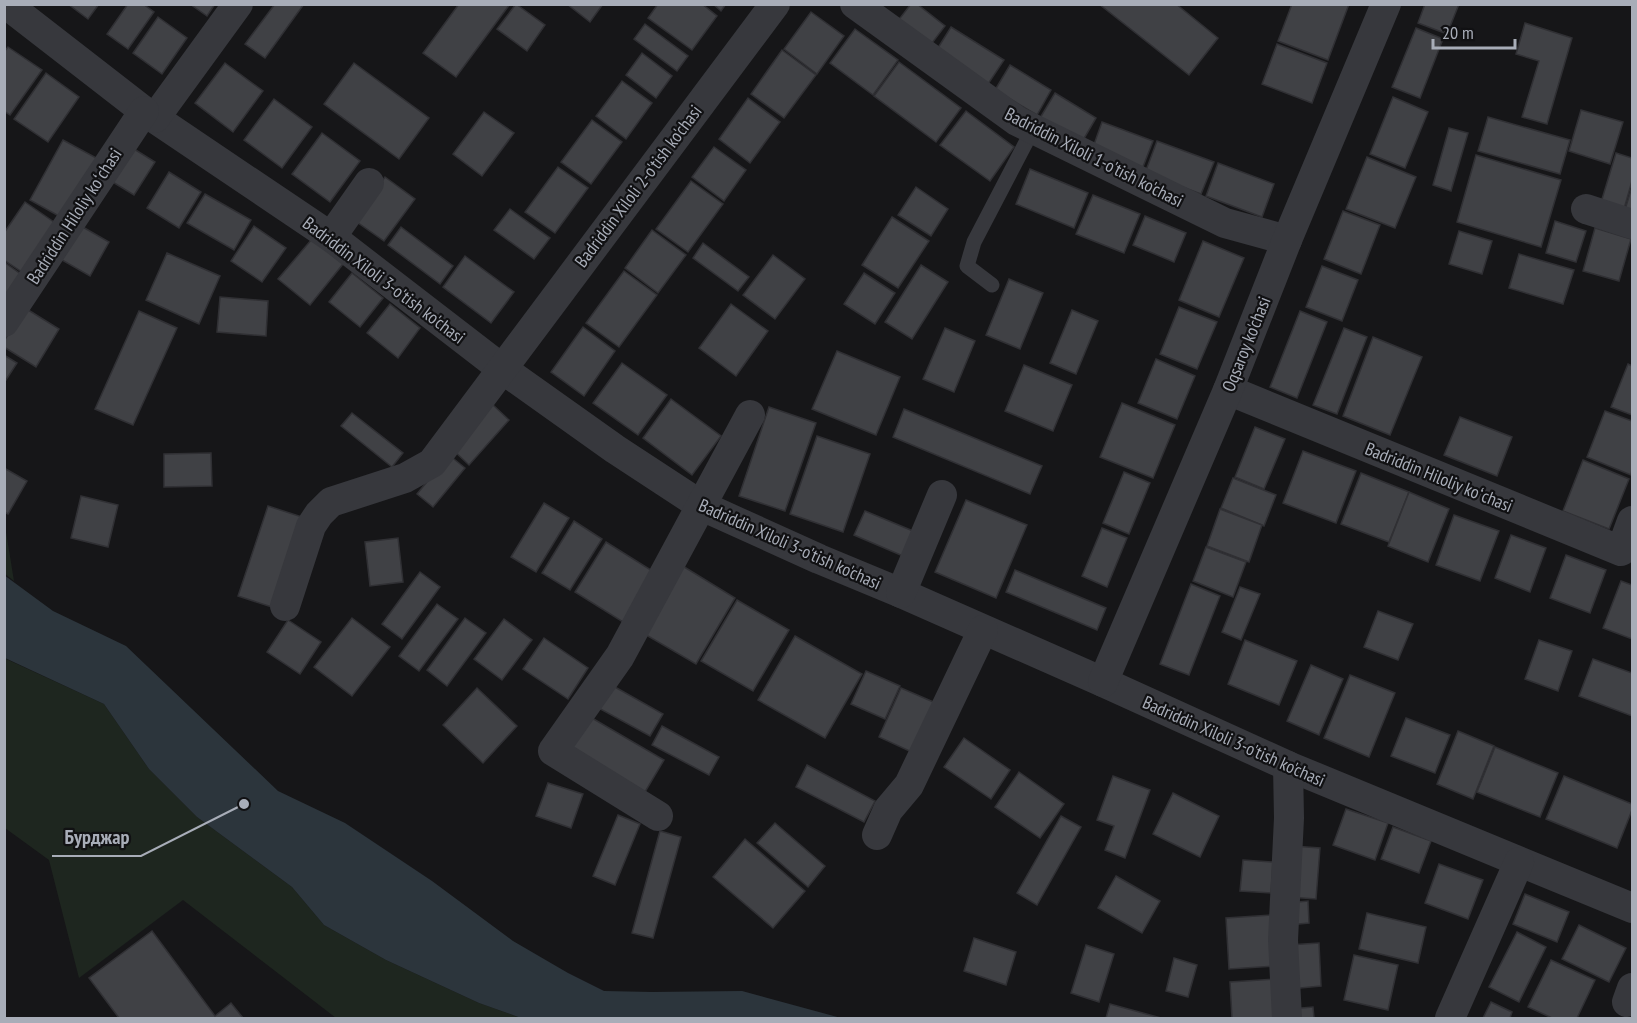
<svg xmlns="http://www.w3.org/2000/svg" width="1637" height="1023" font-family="'PT Sans Narrow',sans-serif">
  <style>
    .green { fill: #1e261f }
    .water { fill: #2c353c }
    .building { fill: #404145; stroke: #303034; stroke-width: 1.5 }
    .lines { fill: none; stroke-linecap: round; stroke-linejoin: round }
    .service { stroke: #37383d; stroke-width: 15 }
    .minor { stroke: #37383d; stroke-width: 30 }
    .labels { text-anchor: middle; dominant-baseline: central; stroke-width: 4.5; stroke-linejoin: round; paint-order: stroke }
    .street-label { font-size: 18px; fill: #a8adb8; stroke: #111113 }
    .leader { fill: none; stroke: #a8adb8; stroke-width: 2 }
    .callout-dot { fill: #a8adb8; stroke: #111113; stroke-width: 2 }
    .callout-label { font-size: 20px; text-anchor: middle; font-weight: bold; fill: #a8adb8; stroke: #111113; stroke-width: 4.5; stroke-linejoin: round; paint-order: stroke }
  </style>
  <rect width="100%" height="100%" fill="#161618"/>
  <!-- green -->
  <g class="green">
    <polygon points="4,531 6,532 14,581 5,574"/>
    <polygon points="4,658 104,704 149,769 197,817 292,887 324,925 386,960 479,1003 521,1018 336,1018 183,900 79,978 49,860 5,828"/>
  </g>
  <!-- water -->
  <polygon class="water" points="4,575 53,611 126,646 278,791 345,823 432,881 513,941 568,973 604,991 652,992 742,991 841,1018 521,1018 479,1003 386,960 324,925 292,887 197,817 149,769 104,704 5,658"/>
  <!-- building -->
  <g class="building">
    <polygon points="68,4 99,4 88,19"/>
    <polygon points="128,4 143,4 154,12 128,49 107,34"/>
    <polygon points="190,4 215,4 207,16"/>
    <polygon points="275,4 304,4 265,58 245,44"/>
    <polygon points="459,4 510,4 456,77 423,53"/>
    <polygon points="516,4 545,25 527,51 497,29"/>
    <polygon points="567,4 603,4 590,22"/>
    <polygon points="658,4 702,4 717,16 692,50 648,18"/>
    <polygon points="713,4 726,4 721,11"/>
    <polygon points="911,4 917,4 945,26 929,47 897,22"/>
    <polygon points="1099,4 1176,4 1218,38 1189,75"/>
    <polygon points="1292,4 1349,4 1328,60 1278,41"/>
    <polygon points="1425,4 1459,4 1447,34 1418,23"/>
    <polygon points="811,12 844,36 817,74 784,49"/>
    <polygon points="158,17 187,38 162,74 133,53"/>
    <polygon points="1525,23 1572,38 1547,124 1522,117 1539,61 1516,54"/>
    <polygon points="645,24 688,56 677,71 634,39"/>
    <polygon points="951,27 1004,60 988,84 936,51"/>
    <polygon points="1416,28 1443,39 1420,98 1392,87"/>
    <polygon points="855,29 898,60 873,95 830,63"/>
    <polygon points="1277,44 1327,63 1312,103 1262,84"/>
    <polygon points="8,47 42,70 10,115 4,111 4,52"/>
    <polygon points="782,50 816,75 784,118 751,94"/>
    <polygon points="642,53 672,76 656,98 626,75"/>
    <polygon points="899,62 961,108 936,142 874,96"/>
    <polygon points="225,63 263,91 233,132 195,103"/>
    <polygon points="354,63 429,118 399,159 324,104"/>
    <polygon points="1010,65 1051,90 1037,115 995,90"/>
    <polygon points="46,73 79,97 48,142 14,119"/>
    <polygon points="622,81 652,103 626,139 596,116"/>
    <polygon points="1055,93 1096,118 1082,142 1040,118"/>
    <polygon points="1393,97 1428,112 1405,168 1370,154"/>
    <polygon points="748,98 780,122 750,163 719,139"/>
    <polygon points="274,99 312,127 282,168 244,140"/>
    <polygon points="1581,110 1623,122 1610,164 1569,151"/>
    <polygon points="966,111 1014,147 990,181 940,145"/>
    <polygon points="484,112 514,133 482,176 453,154"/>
    <polygon points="1488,117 1570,140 1560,174 1478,151"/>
    <polygon points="592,120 622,142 591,184 561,162"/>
    <polygon points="1102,122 1153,141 1141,172 1091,153"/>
    <polygon points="1449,128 1468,133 1451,191 1433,185"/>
    <polygon points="322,133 360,161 330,202 292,174"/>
    <polygon points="63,140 100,160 66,220 30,200"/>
    <polygon points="1157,141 1214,162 1201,194 1145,173"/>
    <polygon points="126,144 155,162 134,195 106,178"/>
    <polygon points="714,147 746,170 724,201 692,177"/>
    <polygon points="1616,153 1632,158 1632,181 1622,216 1599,209"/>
    <polygon points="1476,155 1561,180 1541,247 1457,222"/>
    <polygon points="1367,157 1416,177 1395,228 1346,209"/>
    <polygon points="1218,163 1274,184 1262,217 1206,196"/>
    <polygon points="558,167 588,188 555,233 525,212"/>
    <polygon points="1030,169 1088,193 1074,228 1016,204"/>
    <polygon points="169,172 201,192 179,228 147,208"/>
    <polygon points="385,177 415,199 384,241 354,220"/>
    <polygon points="691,181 723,204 688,252 656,229"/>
    <polygon points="916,187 948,209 931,236 898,215"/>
    <polygon points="1632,187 1632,219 1623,216"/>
    <polygon points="205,194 251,220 234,250 187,223"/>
    <polygon points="1093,195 1140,214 1124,253 1076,234"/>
    <polygon points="25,202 61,227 28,276 4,260 4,233"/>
    <polygon points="510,209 550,238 534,259 494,230"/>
    <polygon points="1343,211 1380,225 1361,274 1324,259"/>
    <polygon points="1145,216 1186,233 1174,262 1133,245"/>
    <polygon points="892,217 929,241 898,288 862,265"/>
    <polygon points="1555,221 1586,231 1576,262 1546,253"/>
    <polygon points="74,222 109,242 90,276 55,256"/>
    <polygon points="254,226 286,248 262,282 231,261"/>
    <polygon points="401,227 453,266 440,284 388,245"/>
    <polygon points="1595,228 1631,239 1619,281 1583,271"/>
    <polygon points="652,230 686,255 658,293 625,268"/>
    <polygon points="1459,231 1492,241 1482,274 1449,264"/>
    <polygon points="312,239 343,264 310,305 278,279"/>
    <polygon points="1203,241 1244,258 1219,317 1179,300"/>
    <polygon points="703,243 749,277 738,291 693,258"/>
    <polygon points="167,253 220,276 199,324 146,300"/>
    <polygon points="1519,254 1574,270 1563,304 1509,288"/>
    <polygon points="773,255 805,279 775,319 743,295"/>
    <polygon points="465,256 514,292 491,323 443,287"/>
    <polygon points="4,262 22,275 4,297"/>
    <polygon points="921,265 948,282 912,339 885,322"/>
    <polygon points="1322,266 1358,280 1342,321 1306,307"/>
    <polygon points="624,271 657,295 619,347 586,323"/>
    <polygon points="352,273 383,298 360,327 329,302"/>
    <polygon points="864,273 895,293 875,324 844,304"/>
    <polygon points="1009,279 1043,293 1020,349 986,335"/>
    <polygon points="220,297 268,301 266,336 217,332"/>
    <polygon points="390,304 420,328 398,358 367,333"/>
    <polygon points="731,304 768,331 736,376 699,348"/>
    <polygon points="1179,307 1217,322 1197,369 1160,354"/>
    <polygon points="25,308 59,329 36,367 4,347 4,341"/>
    <polygon points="1072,310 1098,321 1076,374 1050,363"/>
    <polygon points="139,311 177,328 133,425 95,409"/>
    <polygon points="1300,311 1327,322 1297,398 1270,387"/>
    <polygon points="583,327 615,351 584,396 551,372"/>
    <polygon points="945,328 975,341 954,392 923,379"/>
    <polygon points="1344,328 1367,337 1337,414 1313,405"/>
    <polygon points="1373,337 1422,357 1390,435 1343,416"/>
    <polygon points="837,351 900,377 876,435 812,409"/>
    <polygon points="4,355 17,363 4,383"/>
    <polygon points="1156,359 1195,376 1177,419 1138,403"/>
    <polygon points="622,363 667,395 638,435 593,403"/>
    <polygon points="1628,364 1632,366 1632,415 1611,407"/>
    <polygon points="1024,365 1072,385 1053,431 1005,411"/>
    <polygon points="671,399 721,436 692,475 643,438"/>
    <polygon points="1122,403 1175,425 1153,478 1100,457"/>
    <polygon points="492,404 509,420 469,465 452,449"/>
    <polygon points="769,407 816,423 785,511 739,496"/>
    <polygon points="904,409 1042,466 1030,494 893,437"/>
    <polygon points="1605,411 1632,421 1632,470 1631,475 1587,457"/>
    <polygon points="352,413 403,453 392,467 341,426"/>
    <polygon points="1460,417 1512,437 1497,476 1444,455"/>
    <polygon points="1255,427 1285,439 1264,489 1235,477"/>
    <polygon points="817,436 870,454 843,532 790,514"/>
    <polygon points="1303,451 1356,471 1336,523 1283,503"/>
    <polygon points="211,453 212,486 164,487 164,454"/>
    <polygon points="449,455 465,468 433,507 417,494"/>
    <polygon points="1583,460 1629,479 1609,529 1563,511"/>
    <polygon points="4,468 27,481 8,514 4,512"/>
    <polygon points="1124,472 1150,483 1129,534 1103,523"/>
    <polygon points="1361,473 1409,492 1389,542 1341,524"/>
    <polygon points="1233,478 1276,495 1264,526 1221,508"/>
    <polygon points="1409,492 1449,509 1428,562 1388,546"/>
    <polygon points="81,496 118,505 108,547 71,538"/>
    <polygon points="966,500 1027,525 996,598 935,572"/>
    <polygon points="544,503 569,518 536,572 511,557"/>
    <polygon points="268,506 305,518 275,608 238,596"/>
    <polygon points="1220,509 1262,525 1249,562 1207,546"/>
    <polygon points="865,511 913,531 903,556 854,535"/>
    <polygon points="1454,515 1499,531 1480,581 1436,565"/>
    <polygon points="574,521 602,539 570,590 542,573"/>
    <polygon points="1102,528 1127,538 1107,587 1082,576"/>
    <polygon points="1511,535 1546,548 1530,592 1495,578"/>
    <polygon points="398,538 403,582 370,586 365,542"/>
    <polygon points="606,542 654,572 623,622 575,592"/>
    <polygon points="1206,547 1246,562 1233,597 1193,581"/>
    <polygon points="1566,555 1606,570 1590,613 1550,598"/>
    <polygon points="681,565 735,598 696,664 641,632"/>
    <polygon points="1015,570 1106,608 1097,630 1006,592"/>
    <polygon points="420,572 440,587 402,639 382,624"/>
    <polygon points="1621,581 1632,585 1632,639 1603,628"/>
    <polygon points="1191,584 1220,596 1189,675 1160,664"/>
    <polygon points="1240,587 1260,594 1241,640 1222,632"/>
    <polygon points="737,600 789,630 753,691 701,661"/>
    <polygon points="437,604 458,619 419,671 399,656"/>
    <polygon points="1378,611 1413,624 1398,660 1364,647"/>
    <polygon points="352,618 390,647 352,696 314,667"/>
    <polygon points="465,618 486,633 447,686 427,670"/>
    <polygon points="504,619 532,640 502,680 474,659"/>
    <polygon points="288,620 321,642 300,674 267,652"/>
    <polygon points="795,636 862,674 825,738 758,700"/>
    <polygon points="544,638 588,668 568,699 523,669"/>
    <polygon points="1245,640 1297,661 1279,705 1228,684"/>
    <polygon points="1539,640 1572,651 1558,691 1525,679"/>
    <polygon points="1593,659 1632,673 1632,716 1579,696"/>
    <polygon points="1311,665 1343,679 1319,735 1287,721"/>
    <polygon points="866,671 900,686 885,719 851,704"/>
    <polygon points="1350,675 1395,693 1369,757 1324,738"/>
    <polygon points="606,682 663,714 650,736 593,705"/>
    <polygon points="477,688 517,726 483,763 443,725"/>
    <polygon points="901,688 938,704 916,754 879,737"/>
    <polygon points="585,714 664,760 645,792 567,746"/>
    <polygon points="1406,718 1450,735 1435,773 1391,756"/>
    <polygon points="662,726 719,757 709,775 652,745"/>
    <polygon points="1458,731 1494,746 1473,799 1437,784"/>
    <polygon points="964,738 1010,770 991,799 944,767"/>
    <polygon points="1495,747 1558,773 1540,817 1477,792"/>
    <polygon points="807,765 875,801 864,822 796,787"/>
    <polygon points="1019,772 1064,804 1040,838 995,807"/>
    <polygon points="1113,776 1150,790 1125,858 1105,850 1114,826 1097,820"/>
    <polygon points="1564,776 1632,804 1632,810 1617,848 1546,819"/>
    <polygon points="548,783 583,794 571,828 536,816"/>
    <polygon points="1173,793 1219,816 1200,857 1153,834"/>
    <polygon points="1346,809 1388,823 1375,860 1333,845"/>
    <polygon points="618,815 640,824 615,885 593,876"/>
    <polygon points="1061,816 1081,827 1037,905 1017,893"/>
    <polygon points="775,823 825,866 808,887 757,843"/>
    <polygon points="1393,827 1431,841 1419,873 1381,859"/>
    <polygon points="660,831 681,837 653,938 632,933"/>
    <polygon points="745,839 805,891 773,928 713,877"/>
    <polygon points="1293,846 1320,848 1316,899 1289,897"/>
    <polygon points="1243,860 1273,862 1271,893 1240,891"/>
    <polygon points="1439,864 1483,880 1468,919 1425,903"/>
    <polygon points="1116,876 1160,901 1142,933 1098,908"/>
    <polygon points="1525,894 1569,912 1557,942 1513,924"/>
    <polygon points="1308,901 1309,923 1289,925 1288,903"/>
    <polygon points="1367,913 1426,927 1418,963 1359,949"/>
    <polygon points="1273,915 1275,966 1229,969 1226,918"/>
    <polygon points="1579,925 1626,948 1609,982 1562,959"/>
    <polygon points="152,931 215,1016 231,1003 243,1018 119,1018 89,978"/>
    <polygon points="1517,932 1546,947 1519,1002 1489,987"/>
    <polygon points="974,938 1016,952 1006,985 964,971"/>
    <polygon points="1319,943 1321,986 1290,989 1288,945"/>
    <polygon points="1086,945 1114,954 1099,1002 1071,993"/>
    <polygon points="1354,955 1398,965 1388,1010 1344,1000"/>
    <polygon points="1174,958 1197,965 1188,997 1166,991"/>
    <polygon points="1551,960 1595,980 1577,1018 1552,1018 1528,1007"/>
    <polygon points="1276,979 1278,1018 1232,1018 1230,982"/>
    <polygon points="1491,1002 1512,1012 1510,1018 1483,1018"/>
    <polygon points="1110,1004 1161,1018 1106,1018"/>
    <polygon points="1313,1007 1314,1018 1291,1018 1290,1009"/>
  </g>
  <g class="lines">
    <!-- service -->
    <polyline class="service" points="992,285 967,266 974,242 1033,129"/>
    <!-- minor -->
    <g class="minor">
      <polyline points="6,4 144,111 331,237 501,368 615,449 702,506 819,559 901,593 1103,682 1288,766 1632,908"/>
      <polyline points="855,4 1017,121 1225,223 1287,240"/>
      <polyline points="155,118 238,4"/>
      <polyline points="1586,209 1632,224"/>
      <polyline points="331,237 369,183"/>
      <polyline points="4,322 144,111"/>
      <polyline points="1228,390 1621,551 1632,521"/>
      <polyline points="901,593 942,495"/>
      <polyline points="285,606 311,526 319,514 331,502 405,478 432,463 775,4"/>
      <polyline points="1103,682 1228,390 1287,240 1386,4"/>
      <polyline points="658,816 553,751 620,656 750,415"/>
      <polyline points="877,835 888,810 909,785 983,630"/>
      <polyline points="1627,1002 1632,988"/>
      <polyline points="1287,1018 1283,940 1289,818 1288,766"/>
      <polyline points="1450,1018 1519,862"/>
    </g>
  </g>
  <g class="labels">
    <!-- street labels -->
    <g class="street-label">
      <text transform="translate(1094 157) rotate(27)">Badriddin Xiloli 1-o'tish ko'chasi</text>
      <text transform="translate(638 186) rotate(-53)">Badriddin Xiloli 2-o'tish ko'chasi</text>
      <text transform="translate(74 216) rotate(-57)">Badriddin Hiloliy koʻchasi</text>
      <text transform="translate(384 280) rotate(37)">Badriddin Xiloli 3-o'tish ko'chasi</text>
      <text transform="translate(1246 344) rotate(-68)">Oqsaroy ko'chasi</text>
      <text transform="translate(1439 477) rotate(22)">Badriddin Hiloliy koʻchasi</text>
      <text transform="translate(790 544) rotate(24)">Badriddin Xiloli 3-o'tish ko'chasi</text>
      <text transform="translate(1234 741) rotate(24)">Badriddin Xiloli 3-o'tish ko'chasi</text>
    </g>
  </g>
  <!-- callouts -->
  <path class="leader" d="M244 804L141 856H52"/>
  <circle class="callout-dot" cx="244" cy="804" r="6"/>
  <g class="callout-label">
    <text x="97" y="844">Бурджар</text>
  </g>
  <!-- border -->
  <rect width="1637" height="1023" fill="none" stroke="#a8adb8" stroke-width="12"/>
  <!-- scale -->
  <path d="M1433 39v9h82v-9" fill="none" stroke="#a8adb8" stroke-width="3"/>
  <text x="1442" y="39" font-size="18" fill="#a8adb8" stroke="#111113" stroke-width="4.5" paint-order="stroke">20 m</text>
</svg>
